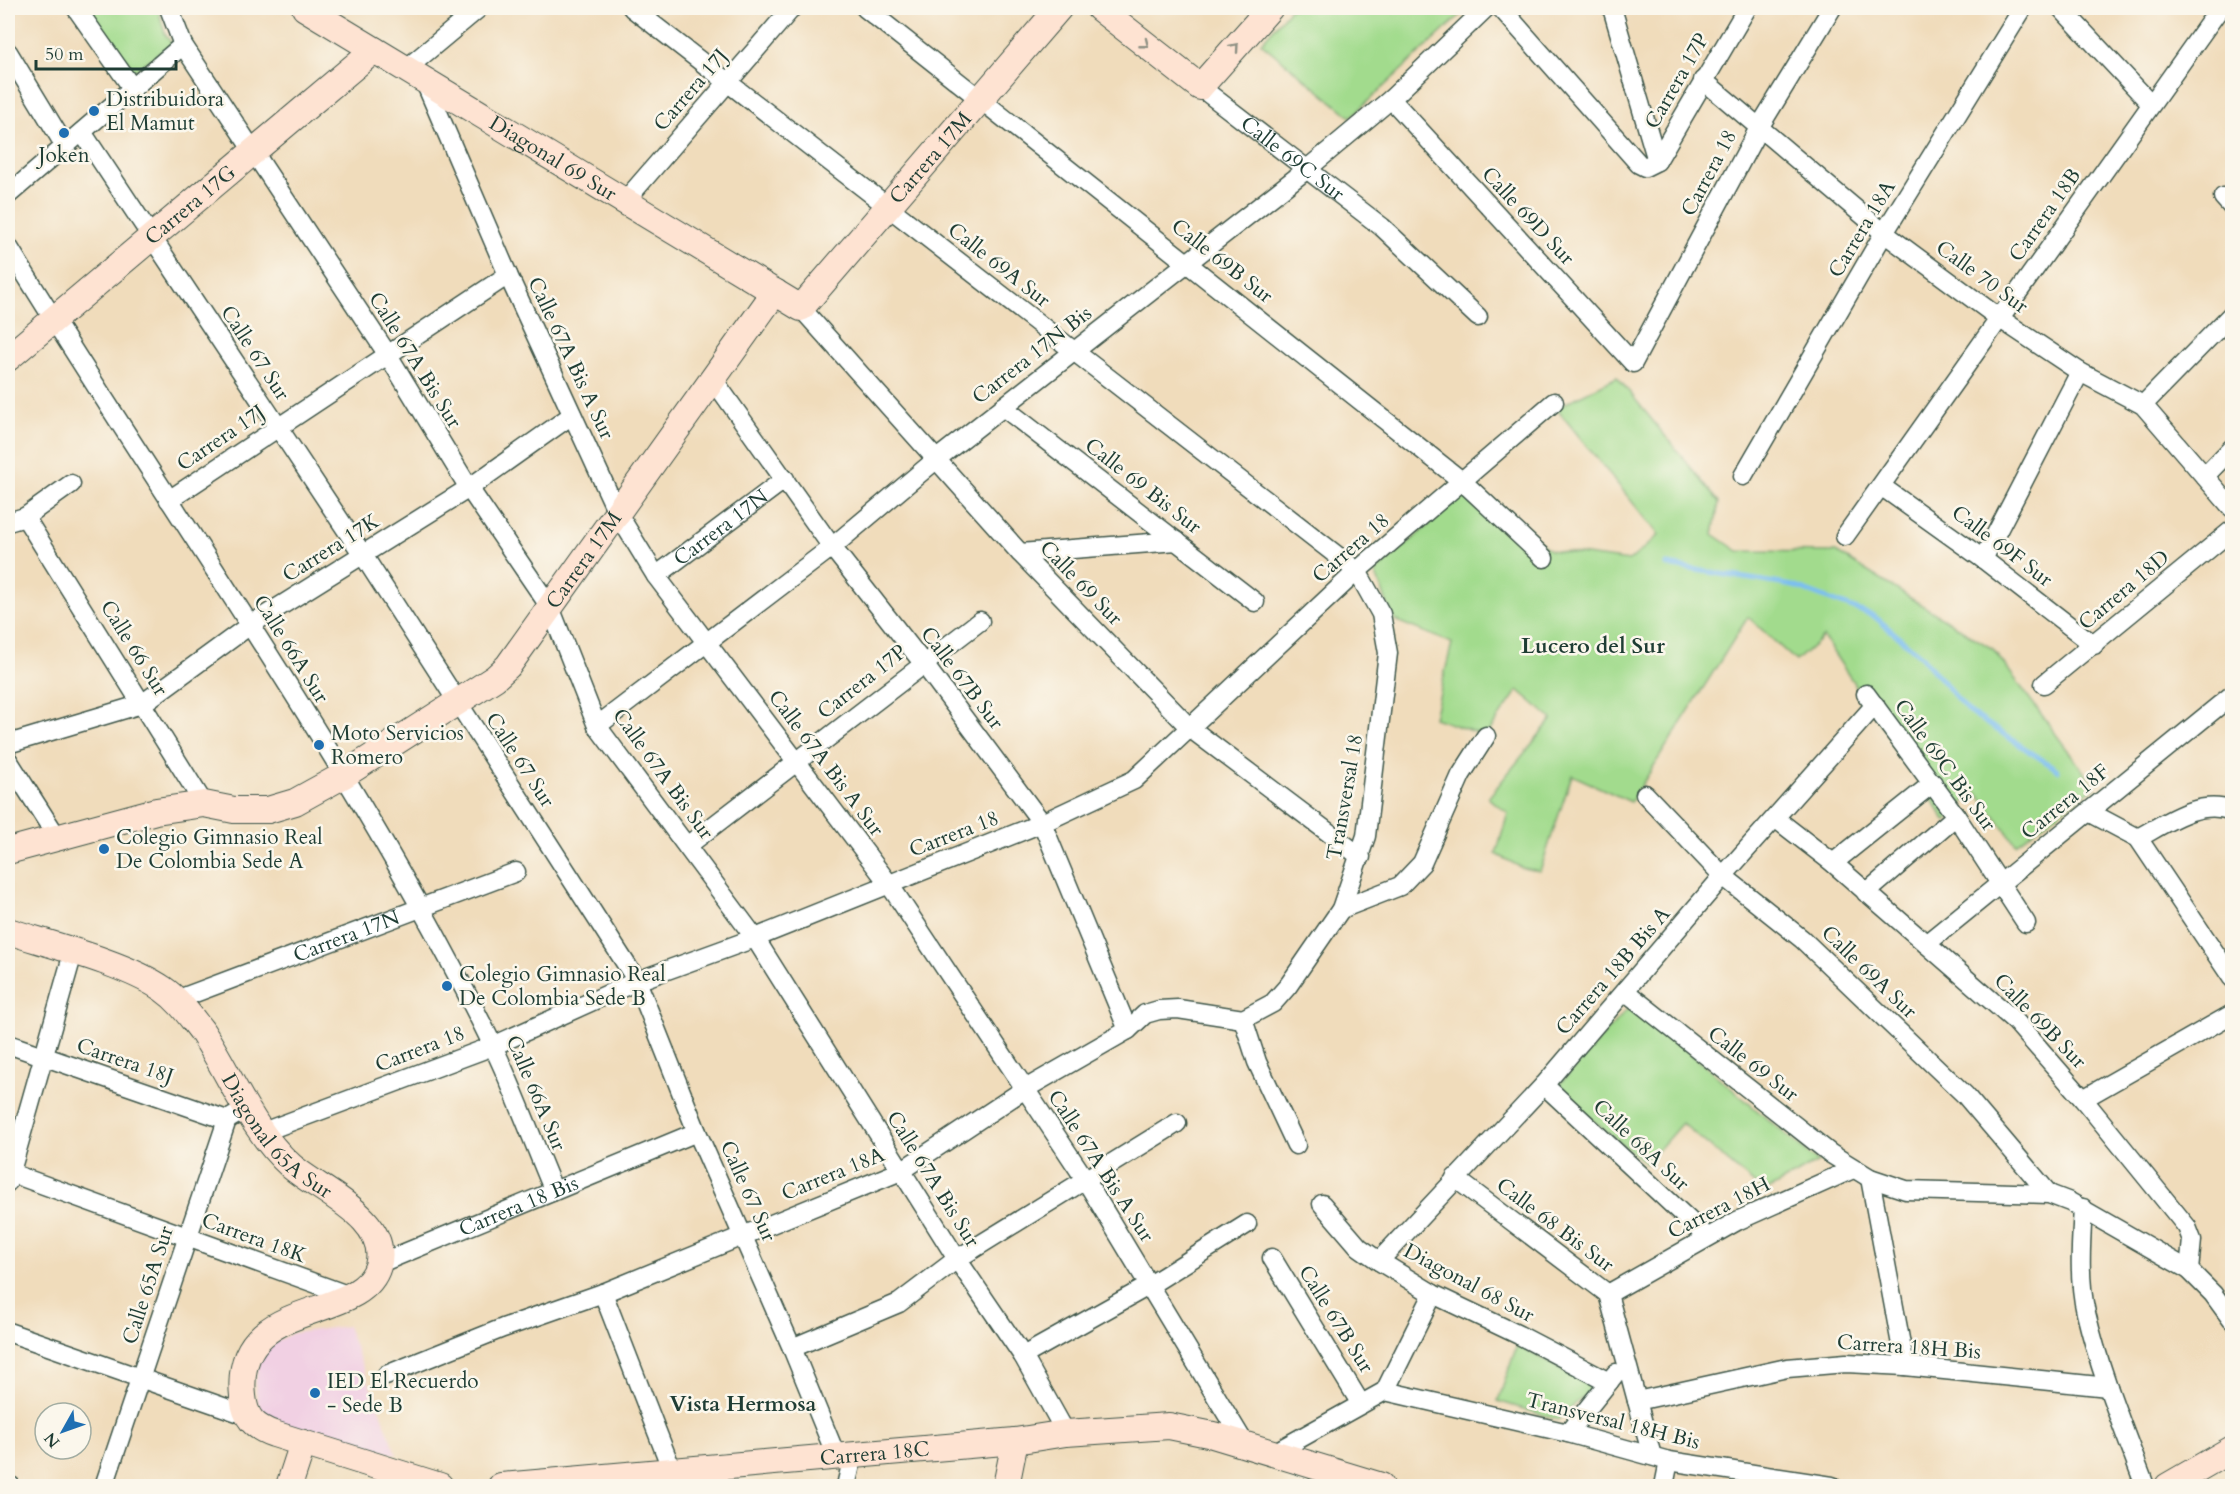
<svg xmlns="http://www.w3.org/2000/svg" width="2240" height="1494" font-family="Cardo,serif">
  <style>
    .built { fill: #f1d0e3 }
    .green { fill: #a2db8d; stroke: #608c60; stroke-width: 1.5 }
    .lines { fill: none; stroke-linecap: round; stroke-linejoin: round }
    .stream { stroke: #7abef1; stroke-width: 5 }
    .street-casing { stroke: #3e5548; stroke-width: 21 }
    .secondary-casing { stroke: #3e5548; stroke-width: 28 }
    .street { stroke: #fff; stroke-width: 18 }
    .secondary { stroke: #fee3d2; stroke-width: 26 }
    .oneway { stroke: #8e9083 }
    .poi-dot { fill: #1f6fb2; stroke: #fbf7ec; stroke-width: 2 }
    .labels { text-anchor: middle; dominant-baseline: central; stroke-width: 5; stroke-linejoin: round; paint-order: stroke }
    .street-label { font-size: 21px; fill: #1f3d34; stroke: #fbf7ec }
    .poi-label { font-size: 21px; fill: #1f3d34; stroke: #fbf7ec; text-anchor: start }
    .neighbourhood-label { font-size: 22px; font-weight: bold; fill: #1f3d34; stroke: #fbf7ec }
  </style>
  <rect width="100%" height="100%" fill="#fbf7ec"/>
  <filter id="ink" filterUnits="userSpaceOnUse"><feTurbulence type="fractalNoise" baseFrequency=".0167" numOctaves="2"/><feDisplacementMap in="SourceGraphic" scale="12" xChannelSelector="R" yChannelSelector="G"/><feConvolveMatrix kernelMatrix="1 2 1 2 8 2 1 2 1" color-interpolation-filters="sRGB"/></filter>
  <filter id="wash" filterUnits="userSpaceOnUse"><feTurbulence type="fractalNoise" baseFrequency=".008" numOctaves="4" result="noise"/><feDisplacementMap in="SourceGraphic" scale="24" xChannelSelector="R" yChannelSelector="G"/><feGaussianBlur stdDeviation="1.35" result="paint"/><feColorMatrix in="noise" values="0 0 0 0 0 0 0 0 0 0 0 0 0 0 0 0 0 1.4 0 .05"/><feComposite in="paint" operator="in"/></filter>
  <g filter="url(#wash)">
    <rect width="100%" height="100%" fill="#f0dcbb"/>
    <!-- built -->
    <polygon class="built" points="347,1326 397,1455 282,1425 264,1416 258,1402 255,1385 260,1359 271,1344 293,1333"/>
    <!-- green -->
    <g class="green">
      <polygon points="158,8 165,34 172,44 134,71 89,9"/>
      <polygon points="1291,8 1468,8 1351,117 1261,43"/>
      <polygon points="1617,377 1719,502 1713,534 1738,551 1836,552 1993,649 2095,787 2016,844 1975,790 1946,821 1823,637 1796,661 1748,617 1631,802 1572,775 1540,871 1522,868 1496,854 1508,813 1488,798 1552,719 1518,690 1486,736 1434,718 1452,643 1394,620 1375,572 1471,488 1550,550 1629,561 1659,535 1556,408"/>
      <polygon points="1632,1004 1818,1162 1764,1192 1682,1123 1646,1164 1555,1089"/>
      <polygon points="1517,1345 1594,1387 1558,1420 1498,1401"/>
    </g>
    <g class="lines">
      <!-- stream -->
      <polyline class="stream" points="1667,565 1793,586 1874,616 1921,656 1967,710 2058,770"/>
    </g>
  </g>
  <g filter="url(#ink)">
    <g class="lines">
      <!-- street casing -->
      <g class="street-casing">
        <g id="street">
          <polyline points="76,8 133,89"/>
          <polyline points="169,8 183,45 388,355 469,488 550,607 597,726 755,938 957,1259 1023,1356 1066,1433"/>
          <polyline points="865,8 1463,482 1544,558"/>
          <polyline points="1501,8 1639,164 1645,167 1657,161 1747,8"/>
          <polyline points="1612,8 1657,161"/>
          <polyline points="2061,8 2151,104"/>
          <polyline points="8,52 65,146"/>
          <polyline points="406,69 479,8"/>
          <polyline points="424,80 508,275 618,514 656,576 889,884 1085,1179 1246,1446"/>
          <polyline points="1703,80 1884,233 1999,318 2080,372 2143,405 2232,508"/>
          <path id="s1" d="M 1200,87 L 1382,227 L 1478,317"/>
          <polyline points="1391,99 1633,363 1760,126 1832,8"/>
          <polyline points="82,132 363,555 637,981 697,1132 792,1348 837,1458"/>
          <polyline points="8,195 183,45"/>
          <polyline points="2223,197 2232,207"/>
          <polyline points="625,201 792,8"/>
          <path d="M 8,246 C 170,511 355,764 492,1044 C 515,1091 533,1142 554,1191"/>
          <polyline points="801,308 1020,553 1190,728 1361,857"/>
          <polyline points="713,379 832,547 923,663 1042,823 1128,1030"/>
          <polyline points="2143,405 2232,314"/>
          <polyline points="1003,407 1255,602"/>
          <polyline points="1743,476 1884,233 2023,8"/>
          <polyline points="2205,476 2232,448"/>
          <polyline points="1881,486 1983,559 2094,645"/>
          <polyline points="169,500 508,275"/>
          <polyline points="25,517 204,804"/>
          <polyline points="8,522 25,517 71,484"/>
          <polyline points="1845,536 2220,8"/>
          <polyline points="1020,553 1177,541"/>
          <polyline points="1983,559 2080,372"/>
          <path id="s2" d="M 656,576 L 785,479"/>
          <polyline points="2044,684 2232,530"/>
          <polyline points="1866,694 1956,816 2026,923"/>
          <polyline points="597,726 832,547 938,458 1306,170 1391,99 1486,8"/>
          <polyline points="8,744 142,704 250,625 469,488 572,415"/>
          <polyline points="8,760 57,837"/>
          <polyline points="1645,794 1723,876 1802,939 1965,1095 2049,1194"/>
          <polyline points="2089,812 2138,838 2232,978"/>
          <polyline points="1775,818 1833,863 2016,1022 2083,1099 2187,1227 2192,1240 2189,1270"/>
          <path d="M 2138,838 C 2166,823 2199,798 2232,811"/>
          <polyline points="687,846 980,621"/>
          <polyline points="1833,863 1933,783"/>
          <polyline points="1866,893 1956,816"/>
          <polyline points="1341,909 1400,886 1422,863 1461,775 1486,736"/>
          <polyline points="1926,944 2232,695"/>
          <polyline points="1626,992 1831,1154 1870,1178 1906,1190 2049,1194 2070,1202 2189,1270 2213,1294 2232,1320"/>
          <path id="s3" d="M 176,1000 L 516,872"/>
          <polyline points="1243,1019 1257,1062 1296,1145"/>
          <polyline points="8,1044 227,1120"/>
          <polyline points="1544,1085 1707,1237"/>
          <polyline points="2083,1099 2232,1014"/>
          <polyline points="263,1132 493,1046 637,981 755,938 1042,823 1134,780 1357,571 1554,402"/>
          <polyline points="8,1172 350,1296"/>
          <polyline points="1455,1178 1608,1294 1652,1456"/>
          <polyline points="1870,1178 1905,1366"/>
          <polyline points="8,1182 73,953"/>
          <polyline points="1322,1204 1359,1247 1379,1261 1433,1294 1519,1335 1609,1382"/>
          <path d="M 2083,1208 C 2081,1242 2078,1279 2086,1313 C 2100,1372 2124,1430 2145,1486"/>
          <polyline points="1272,1258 1361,1404"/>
          <polyline points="1379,1261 1544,1085 1723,876 1875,705"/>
          <path id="s4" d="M 378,1264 L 697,1132"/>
          <polyline points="603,1293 673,1473"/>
          <polyline points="1608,1294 1737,1221 1853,1169"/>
          <polyline points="8,1332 246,1415"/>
          <polyline points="792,1348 899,1303 957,1259 1177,1123"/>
          <polyline points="1023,1356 1150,1285 1247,1224"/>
          <polyline points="386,1375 503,1328 603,1293 901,1171 1025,1089 1128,1030 1145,1014 1159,1010 1178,1009 1243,1019 1273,1003 1288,986 1341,909 1366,836 1388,653 1381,614 1357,571 632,8"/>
          <polyline points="1385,1391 1568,1433 1669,1461 1832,1486"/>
          <polyline points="1637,1401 1787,1368 1846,1363 1905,1366 2108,1387"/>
          <polyline points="1568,1433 1616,1373"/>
          <polyline points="1272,1454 1385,1391 1433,1294"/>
          <polyline points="8,1485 11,1486"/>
          <polyline points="104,1486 227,1120 248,1108"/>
          <polyline points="846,1486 853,1456"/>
          <polyline points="1664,1486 1669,1461"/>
        </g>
      </g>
      <!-- secondary casing -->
      <g class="secondary-casing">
        <g id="secondary">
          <path id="s5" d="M 305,8 L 801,308 L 1059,8"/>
          <polyline points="1099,8 1200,87 1270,8"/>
          <path id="s6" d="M 8,358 L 374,50"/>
          <path id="s7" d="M 8,851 L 156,811 L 204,804 L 234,810 L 268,810 L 295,802 L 344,775 L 495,678 L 508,666 L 775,292"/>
          <path id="s8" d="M 8,931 C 52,945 127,964 163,989 C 179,1000 190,1016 201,1030 C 230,1074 251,1130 291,1166 C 319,1191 391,1218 378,1266 C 361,1325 232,1294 243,1396 C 245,1418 254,1427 274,1434 L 440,1486"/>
          <polyline points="289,1486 303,1443"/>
          <path id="s9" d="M 501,1486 L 1015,1441 L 1066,1433 L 1169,1426 L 1213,1435 L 1381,1486"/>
          <polyline points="1006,1486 1015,1441"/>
          <polyline points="2168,1486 2232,1449"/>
        </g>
      </g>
      <!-- street -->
      <use href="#street" class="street"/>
      <!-- secondary -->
      <use href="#secondary" class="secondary"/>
    </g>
    <!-- one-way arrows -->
    <defs><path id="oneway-chevron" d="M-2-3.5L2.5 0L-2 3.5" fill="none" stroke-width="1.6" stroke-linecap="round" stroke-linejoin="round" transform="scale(1.5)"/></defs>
    <g class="oneway">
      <use href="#oneway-chevron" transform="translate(1145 44) rotate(38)"/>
      <use href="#oneway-chevron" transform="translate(1235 47) rotate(-49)"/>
    </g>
  </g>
  <!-- markers -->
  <g class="poi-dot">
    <circle cx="94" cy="111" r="6"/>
    <circle cx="64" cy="133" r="6"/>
    <circle cx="319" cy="745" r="6"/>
    <circle cx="104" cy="849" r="6"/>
    <circle cx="447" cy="986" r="6"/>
    <circle cx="315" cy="1393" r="6"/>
  </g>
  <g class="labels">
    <!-- street labels -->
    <g class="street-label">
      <text transform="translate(1677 81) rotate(-60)">Carrera 17P</text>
      <text transform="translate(691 90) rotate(-49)">Carrera 17J</text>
      <text stroke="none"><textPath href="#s5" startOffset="290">Diagonal 69 Sur</textPath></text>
      <text stroke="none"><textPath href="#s5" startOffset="778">Carrera 17M</textPath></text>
      <text stroke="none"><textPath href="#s1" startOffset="117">Calle 69C Sur</textPath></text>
      <text transform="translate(1709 173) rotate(-62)">Carrera 18</text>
      <text stroke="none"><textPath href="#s6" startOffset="238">Carrera 17G</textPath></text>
      <text transform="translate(2045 215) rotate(-55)">Carrera 18B</text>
      <text transform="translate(1528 216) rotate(47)">Calle 69D Sur</text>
      <text transform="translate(1862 229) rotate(-59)">Carrera 18A</text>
      <text transform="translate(1222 261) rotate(38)">Calle 69B Sur</text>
      <text transform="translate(999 265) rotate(38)">Calle 69A Sur</text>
      <text transform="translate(1982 277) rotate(36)">Calle 70 Sur</text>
      <text transform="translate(255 353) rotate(57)">Calle 67 Sur</text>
      <text transform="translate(1032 355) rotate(-38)">Carrera 17N Bis</text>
      <text transform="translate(571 358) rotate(65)">Calle 67A Bis A Sur</text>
      <text transform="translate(415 360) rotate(58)">Calle 67A Bis Sur</text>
      <text transform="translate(221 438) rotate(-34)">Carrera 17J</text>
      <text transform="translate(1143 486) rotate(38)">Calle 69 Bis Sur</text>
      <text stroke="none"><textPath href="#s2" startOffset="81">Carrera 17N</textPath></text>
      <text transform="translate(2002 546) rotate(37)">Calle 69F Sur</text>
      <text transform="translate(331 548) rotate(-32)">Carrera 17K</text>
      <text transform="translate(1351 548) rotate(-41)">Carrera 18</text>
      <text stroke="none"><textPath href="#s7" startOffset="678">Carrera 17M</textPath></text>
      <text transform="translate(1081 583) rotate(46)">Calle 69 Sur</text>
      <text transform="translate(2124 590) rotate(-40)">Carrera 18D</text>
      <text transform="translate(134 648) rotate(58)">Calle 66 Sur</text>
      <text transform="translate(291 649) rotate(58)">Calle 66A Sur</text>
      <text transform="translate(962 678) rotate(53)">Calle 67B Sur</text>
      <text transform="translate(862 682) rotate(-38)">Carrera 17P</text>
      <text transform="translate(520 760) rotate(57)">Calle 67 Sur</text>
      <text transform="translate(826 763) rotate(53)">Calle 67A Bis A Sur</text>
      <text transform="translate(1945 765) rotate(54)">Calle 69C Bis Sur</text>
      <text transform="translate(663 774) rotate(54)">Calle 67A Bis Sur</text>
      <text transform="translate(1345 797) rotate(-80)">Transversal 18</text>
      <text transform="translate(2065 802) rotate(-39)">Carrera 18F</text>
      <text transform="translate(954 834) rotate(-21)">Carrera 18</text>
      <text stroke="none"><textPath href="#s3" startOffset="182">Carrera 17N</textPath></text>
      <text transform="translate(1613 971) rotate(-49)">Carrera 18B Bis A</text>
      <text transform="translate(1869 972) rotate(44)">Calle 69A Sur</text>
      <text transform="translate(2040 1021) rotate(46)">Calle 69B Sur</text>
      <text transform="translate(420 1049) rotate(-21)">Carrera 18</text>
      <text transform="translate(125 1061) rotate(19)">Carrera 18J</text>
      <text transform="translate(1753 1064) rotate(38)">Calle 69 Sur</text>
      <text transform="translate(536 1093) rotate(67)">Calle 66A Sur</text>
      <text stroke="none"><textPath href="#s8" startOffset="354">Diagonal 65A Sur</textPath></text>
      <text transform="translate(1641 1145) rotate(43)">Calle 68A Sur</text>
      <text transform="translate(1101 1166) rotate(57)">Calle 67A Bis A Sur</text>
      <text transform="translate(833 1174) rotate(-22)">Carrera 18A</text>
      <text transform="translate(933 1179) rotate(58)">Calle 67A Bis Sur</text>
      <text transform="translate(748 1191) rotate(66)">Calle 67 Sur</text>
      <text stroke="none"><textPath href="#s4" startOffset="152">Carrera 18 Bis</textPath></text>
      <text transform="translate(1719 1208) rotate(-27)">Carrera 18H</text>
      <text transform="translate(1555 1225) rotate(37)">Calle 68 Bis Sur</text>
      <text transform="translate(254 1238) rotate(20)">Carrera 18K</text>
      <text transform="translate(1469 1283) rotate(28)">Diagonal 68 Sur</text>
      <text transform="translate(148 1285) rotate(-72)">Calle 65A Sur</text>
      <text transform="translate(1336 1319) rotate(58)">Calle 67B Sur</text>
      <text transform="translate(1909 1347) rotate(4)">Carrera 18H Bis</text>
      <text transform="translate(1613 1421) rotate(14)">Transversal 18H Bis</text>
      <text stroke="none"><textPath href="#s9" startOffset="375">Carrera 18C</textPath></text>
    </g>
    <!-- poi labels -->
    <g class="poi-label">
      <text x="106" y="99">Distribuidora<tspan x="106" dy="24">El Mamut</tspan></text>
      <text x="64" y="155" text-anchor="middle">Joken</text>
      <text x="331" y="733">Moto Servicios<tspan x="331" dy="24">Romero</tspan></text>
      <text x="116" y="837">Colegio Gimnasio Real<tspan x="116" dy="24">De Colombia Sede A</tspan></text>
      <text x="459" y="974">Colegio Gimnasio Real<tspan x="459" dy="24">De Colombia Sede B</tspan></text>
      <text x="327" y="1381">IED El Recuerdo<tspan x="327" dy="24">- Sede B</tspan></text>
    </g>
    <!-- neighbourhood labels -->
    <g class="neighbourhood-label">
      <text x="1593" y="646">Lucero del Sur</text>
      <text x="743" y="1404">Vista Hermosa</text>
    </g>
  </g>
  <!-- margin -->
  <rect width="2240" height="1494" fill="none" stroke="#fbf7ec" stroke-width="30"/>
  <!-- north arrow -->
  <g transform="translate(63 1431) rotate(230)"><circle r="28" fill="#fbf7ec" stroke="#a3ada2" stroke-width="1.5"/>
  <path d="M0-4.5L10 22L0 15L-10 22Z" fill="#1f6fb2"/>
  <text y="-9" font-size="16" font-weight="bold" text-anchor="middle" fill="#1f3d34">N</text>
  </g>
  <!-- scale -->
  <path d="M36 60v9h140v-9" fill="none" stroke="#1f3d34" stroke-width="3"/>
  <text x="45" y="60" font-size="18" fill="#1f3d34" stroke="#fbf7ec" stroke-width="4.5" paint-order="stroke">50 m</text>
</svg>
